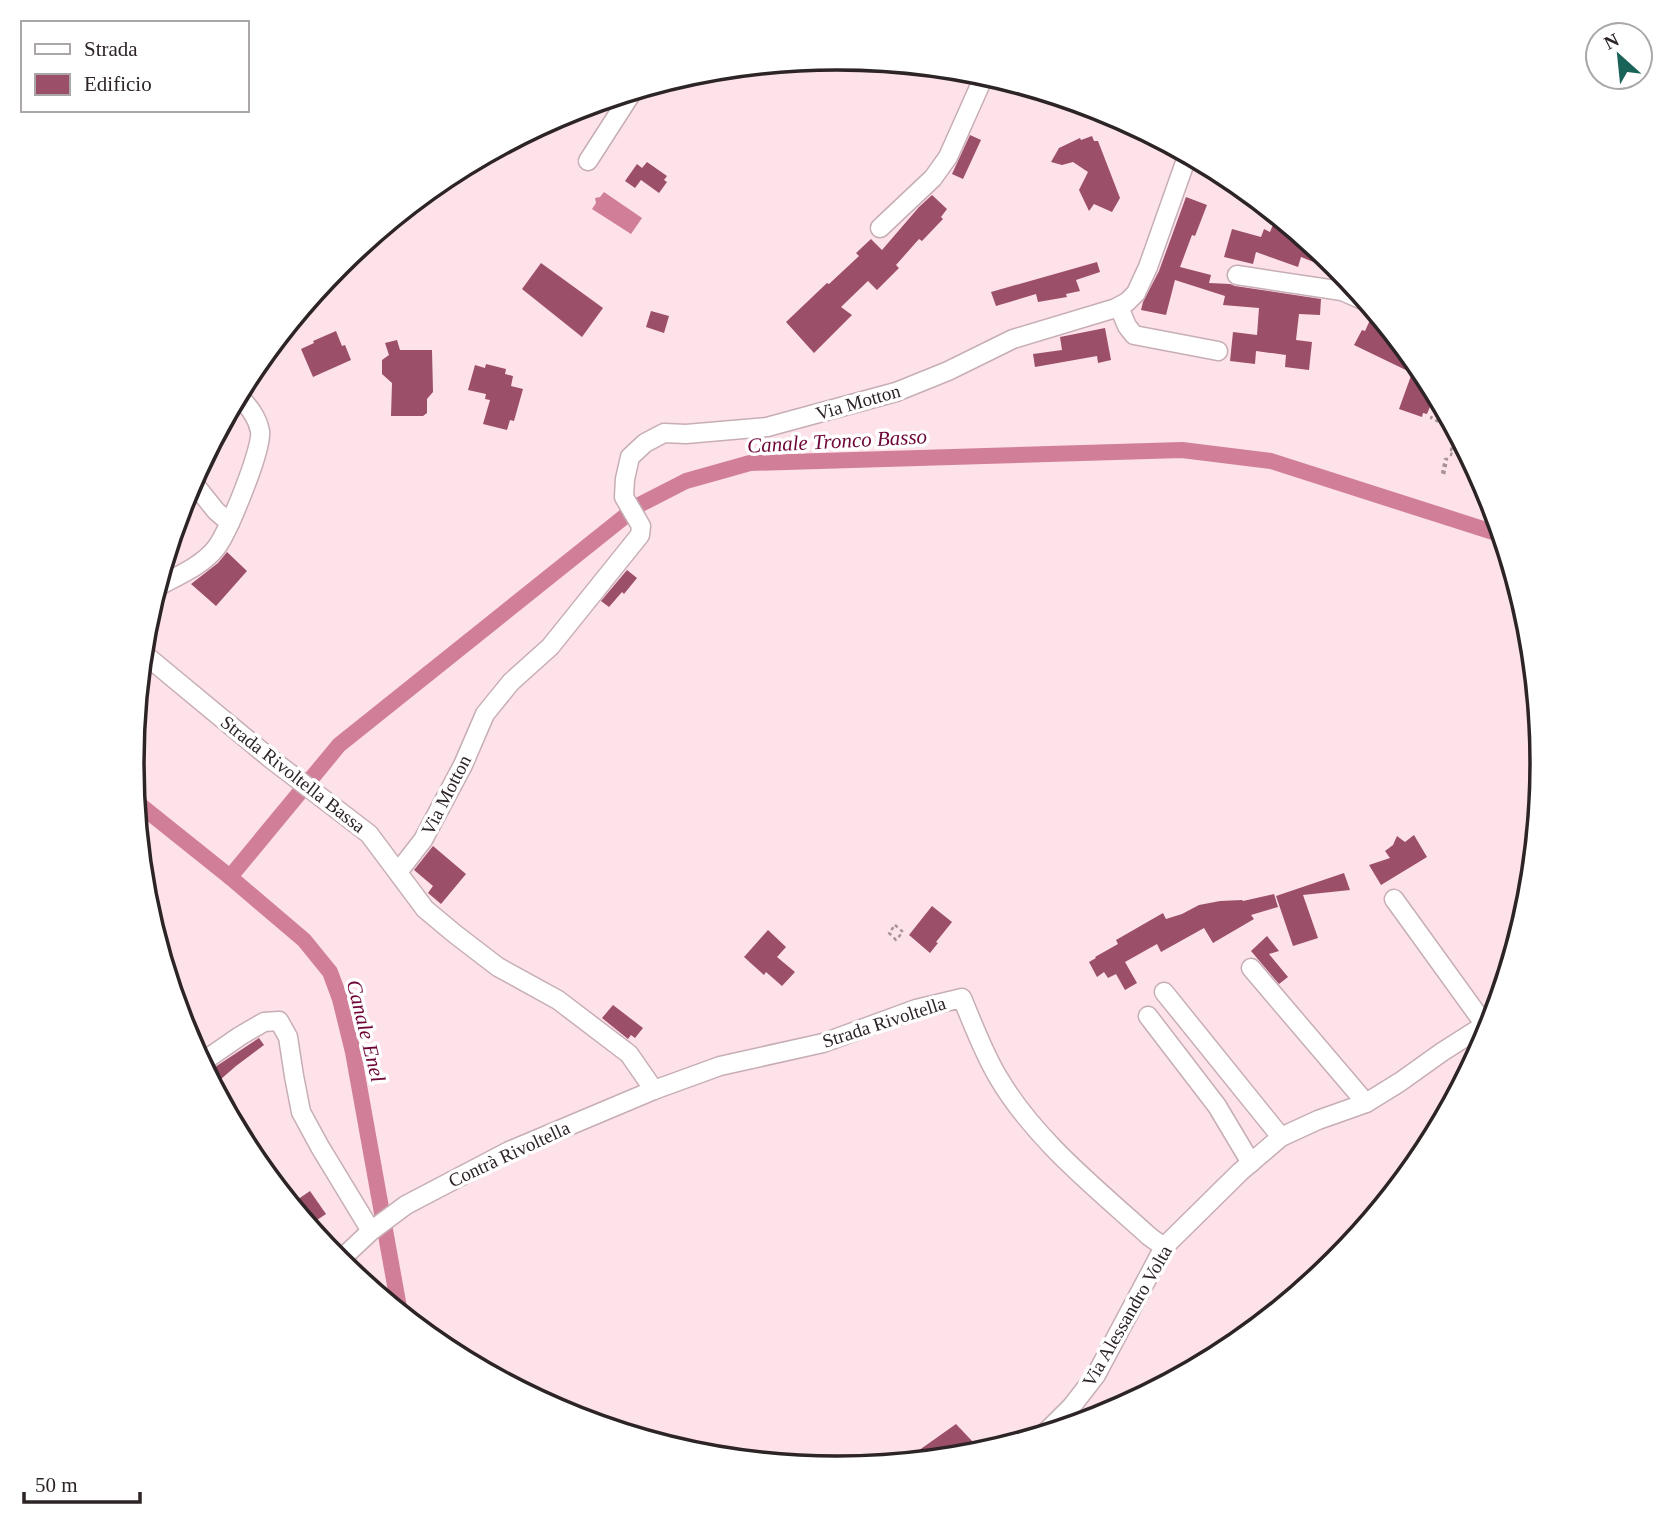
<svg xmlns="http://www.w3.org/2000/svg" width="1675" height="1527" font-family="'Times New Roman',serif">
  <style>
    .water { fill: #d17f98 }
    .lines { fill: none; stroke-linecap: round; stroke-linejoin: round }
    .canal { stroke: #d17f98; stroke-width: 16 }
    .building { fill: #9c4f68 }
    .minor-casing { stroke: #c7aeb4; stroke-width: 21 }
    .path { stroke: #a69297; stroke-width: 2.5; stroke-dasharray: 3.5 3.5; stroke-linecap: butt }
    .minor { stroke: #fff; stroke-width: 18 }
    .labels { text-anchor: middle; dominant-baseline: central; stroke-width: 7; stroke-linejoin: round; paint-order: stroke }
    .street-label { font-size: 19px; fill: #2d2426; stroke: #fff }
    .water-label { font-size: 21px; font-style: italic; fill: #6d0637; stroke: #fff }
    .rim { fill: none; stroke: #2d2426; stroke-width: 3.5 }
  </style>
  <rect width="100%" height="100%" fill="#fde2e9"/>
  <!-- water -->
  <polygon class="water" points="604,192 642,218 631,234 592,209 596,203 595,198 600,197"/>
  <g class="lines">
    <!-- canal -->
    <g class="canal">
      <polyline points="135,801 230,877 304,940 330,972 340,999 353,1052 400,1313"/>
      <polyline points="230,877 339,745 639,505 686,481 750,463 1182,450 1271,461 1502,535"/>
    </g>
  </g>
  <!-- building -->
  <g class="building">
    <polygon points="970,135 981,140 963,179 952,174"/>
    <polygon points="1092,136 1094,141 1098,141 1120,198 1112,212 1094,204 1089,211 1079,190 1088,172 1073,162 1062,165 1051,162 1059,148 1080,138 1081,140"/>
    <polygon points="647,162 667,176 664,180 667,182 659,193 641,180 635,188 625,181 637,164 642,168"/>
    <polygon points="932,195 947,209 941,217 943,219 922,241 919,239 896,265 899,268 877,290 868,281 841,307 852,315 814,353 786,322 827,283 829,284 859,256 856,253 871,239 882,250 919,207"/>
    <polygon points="1186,197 1207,205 1195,236 1192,235 1180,267 1211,275 1209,283 1230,284 1235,286 1321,299 1320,315 1299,314 1296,340 1312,342 1309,370 1285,367 1286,355 1256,351 1255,364 1230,361 1233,332 1257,335 1259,308 1223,305 1225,296 1175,280 1166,315 1141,310 1143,302 1159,271"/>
    <polygon points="1277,215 1320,251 1316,263 1301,257 1298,267 1256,252 1253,264 1224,257 1232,229 1261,237 1264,229 1270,232"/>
    <polygon points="1097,262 1100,272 1076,280 1080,291 1066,294 1067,297 1038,302 1036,294 996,306 991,292"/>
    <polygon points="541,263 603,308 582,337 522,289"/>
    <polygon points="651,311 669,316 664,333 646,327"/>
    <polygon points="1370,320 1390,329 1400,341 1396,348 1410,355 1425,372 1436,392 1427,414 1423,413 1422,417 1399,409 1412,373 1354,345 1362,330 1365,331"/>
    <polygon points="1105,328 1111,360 1098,363 1097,356 1035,367 1033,354 1062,350 1060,337"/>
    <polygon points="336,331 342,346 345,345 351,360 313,377 301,349 314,343 313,341"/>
    <polygon points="397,340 400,350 432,350 433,392 427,399 427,413 423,416 391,416 392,383 382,374 382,360 389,355 385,343"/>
    <polygon points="486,364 506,369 505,374 513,376 511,386 523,389 514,421 510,420 507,430 483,424 490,400 485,399 486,394 468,390 475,365 485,368"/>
    <polygon points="227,552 247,571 216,606 191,584 218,563"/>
    <polygon points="627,570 637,578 624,594 622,592 609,607 601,601"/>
    <polygon points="1414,835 1427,857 1381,885 1369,865 1390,858 1385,851 1393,845 1397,836 1405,842"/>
    <polygon points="433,846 466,874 441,904 428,893 433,886 414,870"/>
    <polygon points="1344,873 1350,890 1303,895 1318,938 1293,946 1276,896"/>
    <polygon points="1274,894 1278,907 1251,915 1254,919 1213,943 1204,928 1161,952 1157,944 1125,962 1137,983 1125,990 1116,974 1108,978 1104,972 1097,977 1089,962 1096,958 1095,957 1118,944 1116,940 1163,913 1166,919 1182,914 1199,905 1220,901 1242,900 1243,901"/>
    <polygon points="932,906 952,922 936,942 938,943 930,953 909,935"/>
    <polygon points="768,930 786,947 777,957 795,972 782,986 766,972 764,975 744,957"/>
    <polygon points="1267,936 1279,951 1269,954 1288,977 1279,984 1251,951"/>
    <polygon points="613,1005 643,1028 635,1038 631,1035 628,1039 602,1018"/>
    <polygon points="259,1038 264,1045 236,1066 213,1086 206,1073"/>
    <polygon points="310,1191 326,1214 308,1226 291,1204"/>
    <polygon points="956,1424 973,1442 956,1458 901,1463"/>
  </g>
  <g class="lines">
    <!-- minor casing -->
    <g class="minor-casing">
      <g id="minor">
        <polyline points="588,161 633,91"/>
        <polyline points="880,228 933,178 948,157 985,74"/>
        <polyline points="1237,275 1342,291 1367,302"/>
        <polyline points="1119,307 1127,326 1134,335 1218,351"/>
        <polyline points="192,481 216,511 230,523"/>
        <path d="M 157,587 C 177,576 202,566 216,548 C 228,533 263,448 260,431 C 257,416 248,406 238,395"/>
        <polyline points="143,653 271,759 369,834 425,909 455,934 498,967 558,1000 629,1054 654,1090"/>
        <polyline points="398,872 423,840 463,765 485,714 511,682 550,647 640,535 641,526 624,497 625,479 630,457 645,443 664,433 686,434 767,427 896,392 948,371 1013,339 1116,308 1127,302 1136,293 1148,267 1188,154"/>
        <polyline points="1394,899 1485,1025"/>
        <polyline points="1251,968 1366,1103"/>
        <polyline points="1164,992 1281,1137"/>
        <polyline points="1148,1016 1217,1106 1251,1163"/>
        <polyline points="201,1063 240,1036 264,1022 279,1021 288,1037 294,1076 301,1112 320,1147 371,1231"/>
        <path d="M 338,1262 L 371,1231 L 406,1205 L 509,1151 L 654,1090 L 720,1066 L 823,1043 L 916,1009 L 962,998 C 973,1024 983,1052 998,1077 C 1035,1140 1096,1188 1150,1237 L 1164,1247"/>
        <polyline points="1042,1436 1072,1406 1096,1375 1164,1247 1240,1172 1281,1137 1318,1120 1366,1103 1400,1082 1442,1052 1494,1019"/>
      </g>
    </g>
    <!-- path -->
    <g class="path">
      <polyline points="1432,416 1431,418 1443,424 1449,432 1456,432 1450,454 1451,455 1457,433"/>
      <polygon points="1445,459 1447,459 1444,475 1442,474"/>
      <polygon points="895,925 903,932 896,940 889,933"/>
    </g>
    <!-- minor -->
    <use href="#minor" class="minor"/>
  </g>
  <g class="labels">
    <!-- street labels -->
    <g class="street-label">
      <text transform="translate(858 402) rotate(-16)">Via Motton</text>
      <text transform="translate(293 774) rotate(38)">Strada Rivoltella Bassa</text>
      <text transform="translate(446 795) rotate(-63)">Via Motton</text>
      <text transform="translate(884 1022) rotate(-18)">Strada Rivoltella</text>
      <text transform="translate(509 1154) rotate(-25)">Contrà Rivoltella</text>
      <text transform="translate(1127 1316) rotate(-60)">Via Alessandro Volta</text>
    </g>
    <!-- water labels -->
    <g class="water-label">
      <text transform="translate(837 441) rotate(-3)">Canale Tronco Basso</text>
      <text transform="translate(366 1031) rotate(76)">Canale Enel</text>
    </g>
  </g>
  <!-- crop -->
  <path d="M0 0H1675V1527H0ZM144 763a693 693 0 1 1 1386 0a693 693 0 1 1-1386 0Z" fill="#fff" fill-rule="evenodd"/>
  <path class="rim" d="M144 763a693 693 0 1 1 1386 0a693 693 0 1 1-1386 0Z"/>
  <!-- legend -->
  <rect x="21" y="21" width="228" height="91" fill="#ffffff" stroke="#aba7a8" stroke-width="2"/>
  <rect x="35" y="44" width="35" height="10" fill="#ffffff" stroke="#aba7a8" stroke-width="2"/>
  <text x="84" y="56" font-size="21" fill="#2d2426">Strada</text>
  <rect x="35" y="74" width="35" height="21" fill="#9c4f68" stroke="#aba7a8" stroke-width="2"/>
  <text x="84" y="91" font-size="21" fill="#2d2426">Edificio</text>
  <!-- north arrow -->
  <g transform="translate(1619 56) rotate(333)"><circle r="33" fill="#ffffff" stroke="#aba7a8" stroke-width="2"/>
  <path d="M0-5L12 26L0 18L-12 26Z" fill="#1a6358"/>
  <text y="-10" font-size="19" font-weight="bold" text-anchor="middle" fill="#2d2426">N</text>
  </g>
  <!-- scale -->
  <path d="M24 1492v10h116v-10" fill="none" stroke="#2d2426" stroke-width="3.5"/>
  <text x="35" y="1492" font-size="21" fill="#2d2426" stroke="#ffffff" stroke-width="5" paint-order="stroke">50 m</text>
</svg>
